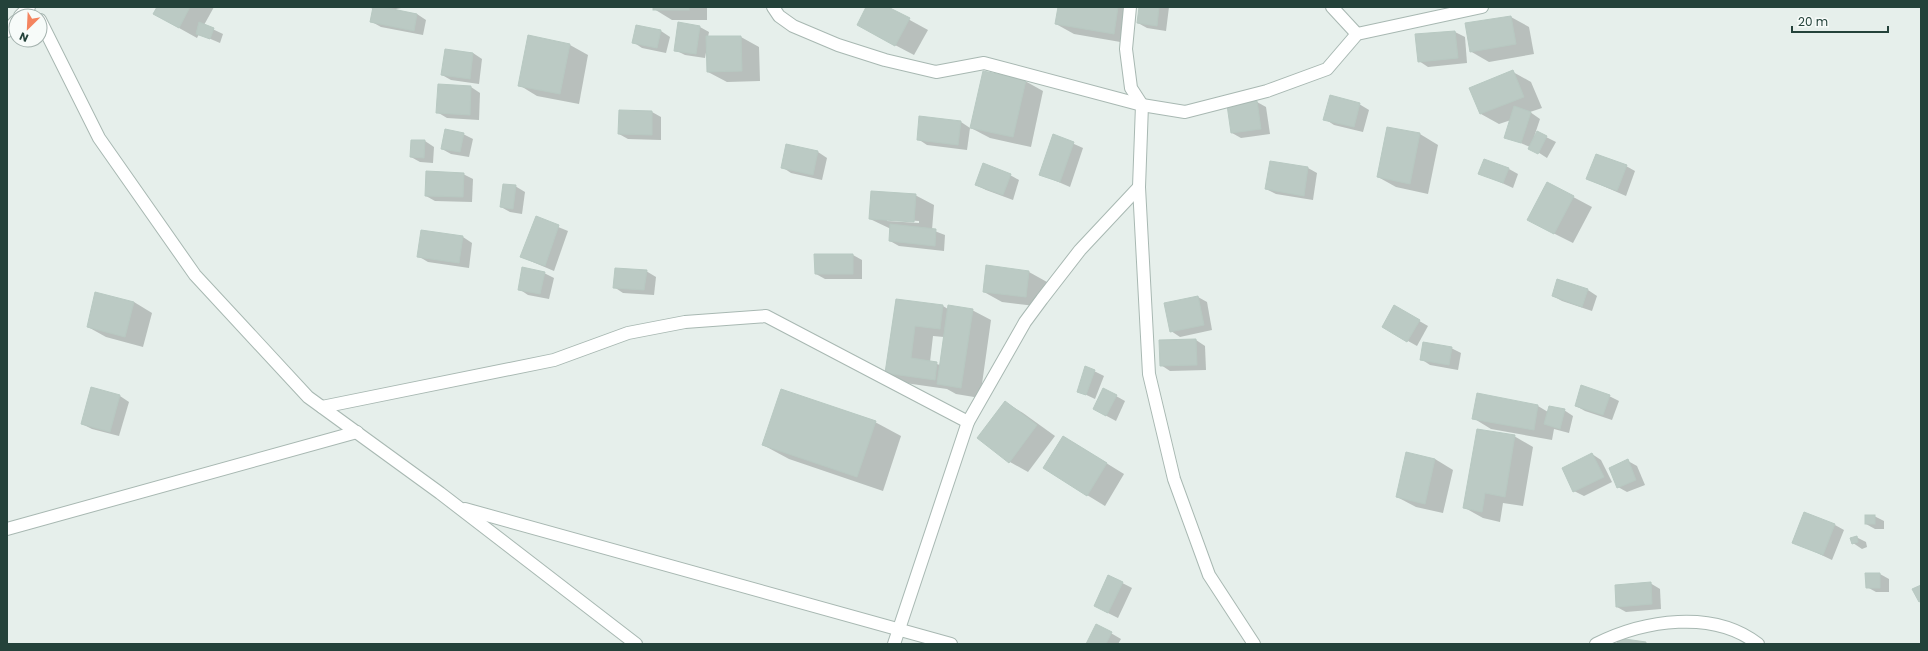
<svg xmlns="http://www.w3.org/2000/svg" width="1928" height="651" font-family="Poppins,sans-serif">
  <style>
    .shadow { fill: #0003; fill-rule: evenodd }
    .building { fill: #bbcac4; stroke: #b8c9c2 }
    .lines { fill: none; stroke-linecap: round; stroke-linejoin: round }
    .minor-casing { stroke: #a8b8b2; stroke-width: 14 }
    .minor { stroke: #fff; stroke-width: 12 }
  </style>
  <rect width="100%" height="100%" fill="#e6efeb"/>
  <!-- shadow -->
  <g class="shadow">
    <polygon points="158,7 214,7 204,25 223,34 220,43 199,34 197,38 154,14"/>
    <polygon points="367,7 406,7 391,10 417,14 426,20 423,35 381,27 372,22 374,9"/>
    <polygon points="654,7 707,7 707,20 672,20 654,9"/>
    <polygon points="867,7 886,7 928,30 914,55 876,35"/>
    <polygon points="1059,7 1121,7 1136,16 1132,44 1074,34 1056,24"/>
    <polygon points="1140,7 1169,7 1166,31 1147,28 1138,23"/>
    <polygon points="1511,17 1529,27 1534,54 1489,62 1470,51"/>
    <polygon points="637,26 661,31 670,37 666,53 642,48 633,42"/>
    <polygon points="700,27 709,32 708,37 741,37 759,47 760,81 727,82 708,72 707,47 705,58 685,55 675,50"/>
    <polygon points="1455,32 1465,37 1467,63 1428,67 1419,61 1416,35"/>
    <polygon points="570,45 588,55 579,104 537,96 519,85"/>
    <polygon points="446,50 473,53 482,59 479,84 451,80 442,75"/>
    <polygon points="1513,72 1531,82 1542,108 1530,112 1540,119 1534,137 1538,133 1556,142 1547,158 1530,147 1506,137 1511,120 1499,124 1481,114"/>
    <polygon points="1025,81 1043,91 1031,147 990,138 971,128"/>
    <polygon points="439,85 471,87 480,93 479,120 447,118 437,112"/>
    <polygon points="1257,102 1266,107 1270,134 1241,138 1232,133"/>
    <polygon points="1359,104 1369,110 1363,132 1334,125 1325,119"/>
    <polygon points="652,112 661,117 661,140 628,139 619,134"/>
    <polygon points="961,122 970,128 967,150 927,145 918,139"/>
    <polygon points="1388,128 1420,134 1438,145 1428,194 1396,187 1378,177"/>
    <polygon points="463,134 473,139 469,157 451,154 442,149"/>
    <polygon points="1054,135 1083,148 1070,187 1040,174"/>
    <polygon points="425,141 434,147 433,163 420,162 411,157"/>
    <polygon points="818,152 827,158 822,180 791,173 782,167"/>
    <polygon points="1626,166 1635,171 1626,196 1587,179"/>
    <polygon points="1308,168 1317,173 1313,200 1276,194 1266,189"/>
    <polygon points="1509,169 1518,174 1513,188 1480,173"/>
    <polygon points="463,174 473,179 472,202 435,201 426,196"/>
    <polygon points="1010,175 1019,180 1013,200 986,190 976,185"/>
    <polygon points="1547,183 1592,207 1573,243 1547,230"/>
    <polygon points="515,186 525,192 522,214 510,212 501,207"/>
    <path d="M 915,195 L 934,205 L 932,230 L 945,235 L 944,251 L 899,246 L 890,241 L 891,229 L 870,219 ZM 887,219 L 919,221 L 919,223 L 887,221 Z"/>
    <polygon points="536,218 568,231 554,271 521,257"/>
    <polygon points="422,231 463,237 472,243 469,268 428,262 418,256"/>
    <polygon points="853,255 862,260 862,279 825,279 816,274"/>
    <polygon points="646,271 656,277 654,295 623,293 614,287"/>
    <polygon points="1029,272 1047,282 1044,307 1002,302 984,292"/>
    <polygon points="544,273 554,278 549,299 528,295 519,289"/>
    <polygon points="1558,280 1588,290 1597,296 1592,311 1562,301 1553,296"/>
    <polygon points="1198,297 1207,302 1212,330 1180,337 1171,331"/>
    <path d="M 896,300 L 943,306 L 948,309 L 972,310 L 991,320 L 980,398 L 956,394 L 947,389 L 905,383 L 886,373 ZM 933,336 L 944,337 L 940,365 L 930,362 Z"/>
    <polygon points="134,302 152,313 143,347 106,337 88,327"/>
    <polygon points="1395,307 1428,326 1417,346 1383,327"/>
    <polygon points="1196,340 1205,346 1206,370 1170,371 1161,365"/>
    <polygon points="1451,348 1461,353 1458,370 1430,365 1421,359"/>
    <polygon points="1094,371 1104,376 1095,399 1078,391"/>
    <polygon points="91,389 120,396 129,402 119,436 92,429 82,424"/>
    <polygon points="1478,394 1538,406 1548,412 1564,410 1573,416 1569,433 1554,429 1552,440 1491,429 1473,418"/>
    <polygon points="1116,396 1125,401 1116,421 1103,414"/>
    <polygon points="1609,396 1619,401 1612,420 1585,411 1576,406"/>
    <polygon points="1005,402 1023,413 1055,436 1028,472 1010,462 978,438"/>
    <polygon points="875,422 901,436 883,491 789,459 763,445"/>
    <polygon points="1514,436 1533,447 1523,506 1503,503 1500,522 1483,518 1465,508"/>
    <polygon points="1064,437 1124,474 1105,506 1087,495"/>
    <polygon points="1592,454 1601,460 1612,482 1584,496 1574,491"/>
    <polygon points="1435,459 1453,470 1443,513 1416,507 1397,497"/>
    <polygon points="1628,461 1637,466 1645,485 1627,492 1618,487"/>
    <polygon points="1874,516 1884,521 1884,529 1875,529 1866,524"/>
    <polygon points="1835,525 1844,530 1832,560 1794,542"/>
    <polygon points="1856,537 1866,542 1867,547 1862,549 1853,543"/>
    <polygon points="1880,574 1889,579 1889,592 1876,592 1867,587"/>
    <polygon points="1109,576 1132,588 1118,618 1104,611"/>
    <polygon points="1650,583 1660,589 1661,609 1626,612 1617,607"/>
    <polygon points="1097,625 1121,639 1118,644 1087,644"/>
  </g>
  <!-- building -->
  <g class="building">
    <polygon points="157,7 190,7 179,28 153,14"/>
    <polygon points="373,7 383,7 417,14 414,31 370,22"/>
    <rect x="653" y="7" width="36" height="3"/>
    <polygon points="866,7 888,7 910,18 895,46 857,25"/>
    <polygon points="1058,7 1118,7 1114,34 1055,24"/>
    <polygon points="1139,7 1159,7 1157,26 1137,23"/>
    <polygon points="1511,16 1516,44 1470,52 1465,23"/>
    <polygon points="199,22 214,28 210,39 196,34"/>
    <polygon points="678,22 700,26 696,54 674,51"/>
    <polygon points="636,25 661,30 657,48 632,43"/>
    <polygon points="1455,31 1458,58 1418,62 1415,34"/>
    <polygon points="528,35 570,44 560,94 518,86"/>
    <polygon points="706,36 741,36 742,71 707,72"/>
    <polygon points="445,49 473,53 470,79 441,75"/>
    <polygon points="1513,70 1524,97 1480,114 1469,88"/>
    <polygon points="983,71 1026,80 1013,137 970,128"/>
    <polygon points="438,84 471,86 470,115 436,113"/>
    <polygon points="1330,95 1360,103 1354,127 1323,120"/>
    <polygon points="1257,101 1261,129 1231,133 1227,105"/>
    <polygon points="1514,106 1531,112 1521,143 1504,138"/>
    <polygon points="619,110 652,111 652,135 618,134"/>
    <polygon points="919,116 961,121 958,145 917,140"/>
    <polygon points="1387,127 1420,133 1410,184 1377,177"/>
    <polygon points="445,129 464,133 460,152 441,149"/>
    <polygon points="1537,131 1547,136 1538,154 1528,149"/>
    <polygon points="1053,134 1074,142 1060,182 1039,175"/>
    <polygon points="411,140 425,140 424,158 410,157"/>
    <polygon points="786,144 818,151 813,175 781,168"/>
    <polygon points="1596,154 1627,165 1617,191 1586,179"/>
    <polygon points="1484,159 1509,168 1503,183 1478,174"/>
    <polygon points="1270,161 1308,167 1304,196 1265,189"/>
    <polygon points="983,163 1011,174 1003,195 975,185"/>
    <polygon points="426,171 464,173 463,197 425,196"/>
    <polygon points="1547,182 1574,196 1554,234 1527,220"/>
    <polygon points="503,184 516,185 513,209 500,207"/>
    <polygon points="871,191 916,194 914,222 869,219"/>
    <polygon points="536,216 559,225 545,266 520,257"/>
    <polygon points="890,224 936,229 935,246 889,241"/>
    <polygon points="421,230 463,236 459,263 417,257"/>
    <polygon points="814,254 853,254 853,274 815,274"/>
    <polygon points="986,265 1029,271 1026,297 983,292"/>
    <polygon points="522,267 545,272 540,294 518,290"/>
    <polygon points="615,268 647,270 644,290 613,288"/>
    <polygon points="1557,279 1588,289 1582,307 1552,296"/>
    <polygon points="95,292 134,302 125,337 87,327"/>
    <polygon points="1198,296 1204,325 1170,332 1164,303"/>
    <polygon points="896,299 943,305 940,329 915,326 911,358 937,362 935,380 885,373"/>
    <polygon points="948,305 973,309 961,388 937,384"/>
    <polygon points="1394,305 1420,320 1407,342 1382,327"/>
    <polygon points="1196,339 1197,365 1160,366 1159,340"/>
    <polygon points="1423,342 1452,347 1449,365 1420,360"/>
    <polygon points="1085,366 1095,370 1086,395 1077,392"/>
    <polygon points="1581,385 1610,395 1603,415 1575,406"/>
    <polygon points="91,387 120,395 110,432 81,424"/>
    <polygon points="1103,388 1117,395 1106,416 1093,409"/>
    <polygon points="781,389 876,421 857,477 762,445"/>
    <polygon points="1477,393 1538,405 1534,430 1472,419"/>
    <polygon points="1005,401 1037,425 1009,463 977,438"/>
    <polygon points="1549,406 1565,409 1560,429 1544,424"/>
    <polygon points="1477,429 1515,435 1505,497 1485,493 1482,512 1463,508"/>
    <polygon points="1063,436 1107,463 1087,496 1043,468"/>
    <polygon points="1406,452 1435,459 1425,504 1396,497"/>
    <polygon points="1592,453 1604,477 1573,492 1562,468"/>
    <polygon points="1628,459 1636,480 1617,488 1609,468"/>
    <polygon points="1804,512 1835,524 1823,555 1792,543"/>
    <rect x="1865" y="515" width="10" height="9"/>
    <polygon points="1857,536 1858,542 1852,544 1850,538"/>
    <polygon points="1865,573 1880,573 1880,588 1866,588"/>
    <polygon points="1108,575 1123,582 1108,613 1094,606"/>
    <polygon points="1651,582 1652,604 1616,607 1615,585"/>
    <polygon points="1921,585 1921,601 1919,602 1912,589"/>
    <polygon points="1096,624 1112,632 1106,644 1086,644"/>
    <polygon points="1618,638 1646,642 1646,644 1617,644"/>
  </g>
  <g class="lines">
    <!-- minor casing -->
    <g class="minor-casing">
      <g id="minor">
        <polyline points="773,7 779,16 793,26 838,45 885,60 936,72 984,63 1142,105 1185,112 1267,91 1327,69 1357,34 1482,7"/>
        <polyline points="1130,7 1126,49 1131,88 1142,105 1139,187 1149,374 1174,479 1209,575 1254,644"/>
        <polyline points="1332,7 1357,34"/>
        <polyline points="20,16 29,7"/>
        <polyline points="40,20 99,138 195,275 308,397 440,493 636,644"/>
        <polyline points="7,31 16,21"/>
        <polyline points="322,407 554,360 628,333 685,322 766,316 968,422"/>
        <polyline points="465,509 951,644"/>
        <polyline points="7,529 357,432"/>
        <polyline points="894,644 968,422 1025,322 1042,299 1080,250 1139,187"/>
        <path d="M 1596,644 C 1644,620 1713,609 1758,644"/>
      </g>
    </g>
    <!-- minor -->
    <use href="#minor" class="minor"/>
  </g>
  <!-- border -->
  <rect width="1928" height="651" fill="none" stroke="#24423a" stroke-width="16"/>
  <!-- north arrow -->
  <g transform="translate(28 28) rotate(204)"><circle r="19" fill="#f7fbf9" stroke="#a3b1ad"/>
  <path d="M0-3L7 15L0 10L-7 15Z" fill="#f4845f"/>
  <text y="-6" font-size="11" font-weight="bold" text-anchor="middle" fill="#24423a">N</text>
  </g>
  <!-- scale -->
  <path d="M1792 26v6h96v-6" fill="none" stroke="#24423a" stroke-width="2"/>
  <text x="1798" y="26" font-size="12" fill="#24423a" stroke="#f7fbf9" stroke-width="3" paint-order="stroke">20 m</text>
</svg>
